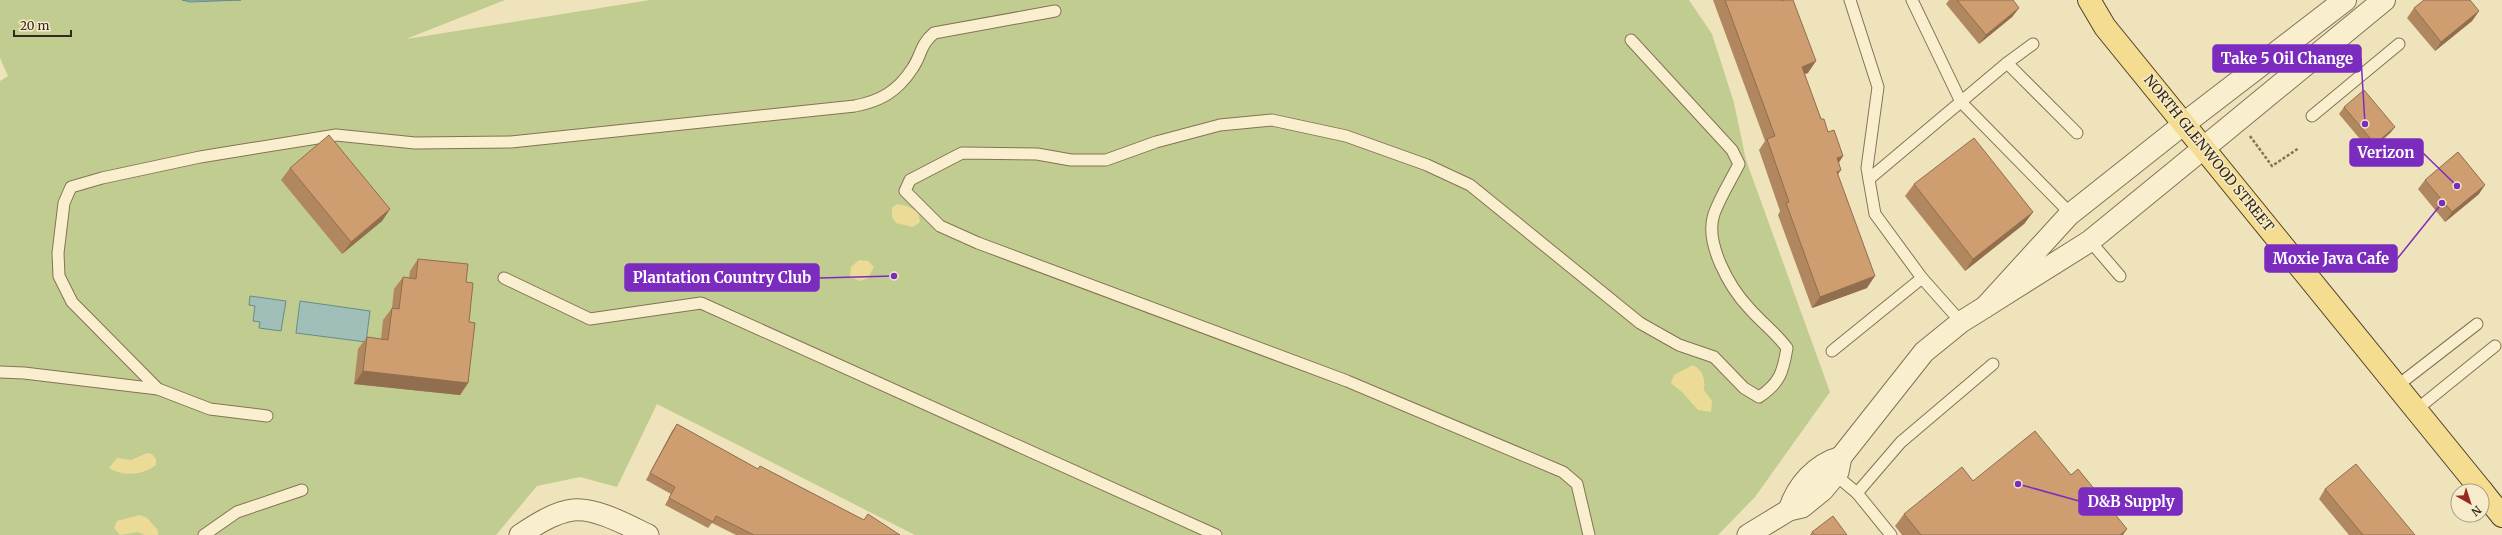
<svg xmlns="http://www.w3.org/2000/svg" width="2502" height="535" font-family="Merriweather,serif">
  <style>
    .green { fill: #c1cc90 }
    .sand { fill: #ecdb97 }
    .water { fill: #a0bfb8; stroke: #678c86 }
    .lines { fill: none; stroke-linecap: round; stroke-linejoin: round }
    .service-casing { stroke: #867255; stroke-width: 13 }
    .minor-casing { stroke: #867255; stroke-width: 23 }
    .tertiary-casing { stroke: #867255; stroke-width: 24 }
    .primary-casing { stroke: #53402a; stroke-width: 24 }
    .path { stroke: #867255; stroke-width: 2.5; stroke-dasharray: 3 2; stroke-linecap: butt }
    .service { stroke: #f9efce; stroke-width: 11 }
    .minor { stroke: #f9efce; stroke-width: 21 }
    .tertiary { stroke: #f9efce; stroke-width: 22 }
    .primary { stroke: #f4dc90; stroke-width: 22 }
    .wall { fill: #b18760 }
    .shaded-wall { fill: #906e4e }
    .building { fill: #ce9d70; stroke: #906e4e }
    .labels { text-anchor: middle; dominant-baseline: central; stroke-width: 3; stroke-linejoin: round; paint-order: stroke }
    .street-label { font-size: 14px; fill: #34291a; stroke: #f6eccb }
    .leader { fill: none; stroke: #7b2cbf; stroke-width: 1.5 }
    .callout-dot { fill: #7b2cbf; stroke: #f6eccb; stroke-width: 1.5 }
    .callout { fill: #7b2cbf; stroke: #7b2cbf; stroke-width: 1.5 }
    .callout-label { font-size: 15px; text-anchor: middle; font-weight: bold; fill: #fff }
  </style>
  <rect width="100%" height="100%" fill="#eee3bb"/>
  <!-- green -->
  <polygon class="green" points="0,0 182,0 190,2 241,0 505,0 406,39 650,0 1689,0 1712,34 1734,103 1746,160 1830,392 1755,497 1718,535 915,535 657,404 617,487 580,477 537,486 496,535 0,535 0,81 8,76 0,58"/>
  <!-- sand -->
  <g class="sand">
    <polygon points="897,204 907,206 918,212 920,222 913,227 896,223 892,217 892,208"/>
    <polygon points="859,260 868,261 874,267 868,278 860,281 850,277 851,267"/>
    <path d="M 1693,365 C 1704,372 1705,378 1704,390 L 1712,401 L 1711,412 L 1698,410 L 1683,393 L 1671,383 L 1674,375 Z"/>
    <path d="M 147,453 L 152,454 L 156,459 L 156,465 C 143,475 123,477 109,468 L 117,458 L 131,460 Z"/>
    <polygon points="140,515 147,518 158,530 158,535 144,535 138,532 120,535 114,528 117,521"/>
  </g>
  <!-- water -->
  <g class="water">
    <polygon points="182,0 241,0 190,2"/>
    <polygon points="250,296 286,301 281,331 259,328 260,322 253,321 255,306 249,305"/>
    <polygon points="300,301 370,311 366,342 296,333"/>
  </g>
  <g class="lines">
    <!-- service casing -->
    <g class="service-casing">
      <g id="service">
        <polyline points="1850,0 1878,87 1867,168 1875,214 1922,278 1961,322"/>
        <polyline points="1912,0 1961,102 2071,214"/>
        <polyline points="2007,63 2077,133"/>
        <polyline points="2312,116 2399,44"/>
        <polyline points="1869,179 2007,63 2033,44"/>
        <polyline points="2090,241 2120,276"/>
        <polyline points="504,278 590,319 701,303 1216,535"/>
        <polyline points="1832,351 1922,278"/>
        <polyline points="0,372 24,373 158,389 210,409 267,416"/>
        <polyline points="2397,386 2477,324"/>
        <path d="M 158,389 L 72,302 L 59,276 L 58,253 L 64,203 L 71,187 L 102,178 L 200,157 L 336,135 L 415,143 L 511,142 L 855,106 C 880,101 897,92 912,69 C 922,55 919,46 934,33 L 1055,11"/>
        <polyline points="2416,410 2495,346"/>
        <polyline points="1833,473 1857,493 1891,535"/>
        <polyline points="1857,493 1901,442 1993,364"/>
        <polyline points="204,535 237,512 302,490"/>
        <path d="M 1589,535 L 1577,484 L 1563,472 L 1347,381 L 978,243 L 940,226 L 905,191 L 910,180 L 962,153 L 1037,154 L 1071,160 L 1106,160 L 1156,142 L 1220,125 L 1272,120 L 1346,136 L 1427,165 L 1470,185 L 1640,323 L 1679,345 L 1714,357 L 1744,388 L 1759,397 C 1780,383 1783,372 1787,348 C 1776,333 1761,322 1749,308 C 1730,288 1704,243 1714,214 C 1720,197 1731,180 1739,164 L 1732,150 L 1631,40"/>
      </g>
    </g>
    <!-- minor casing -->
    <g class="minor-casing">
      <g id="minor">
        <polyline points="2185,123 2069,215 1985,307 2090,241 2205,147"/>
        <path d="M 1789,510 C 1797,485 1816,464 1841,457"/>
        <path d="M 520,535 C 535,525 555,512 573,510 C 595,507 629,526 648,535"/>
        <polyline points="1748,535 1789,510 1802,507 1823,490 1838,472 1841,457 1924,352 1961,322 1985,307"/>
      </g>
    </g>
    <!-- tertiary casing -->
    <g class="tertiary-casing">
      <g id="tertiary">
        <polyline points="2185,123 2345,0"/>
        <polyline points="2205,147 2384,0"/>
      </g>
    </g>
    <!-- primary casing -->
    <g class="primary-casing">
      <g id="primary">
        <polyline points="2089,0 2105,27 2482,491"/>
        <polyline points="2482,491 2502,516"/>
      </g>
    </g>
    <!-- path -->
    <polyline class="path" points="2250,136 2272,166 2299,148"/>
    <!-- service -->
    <use href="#service" class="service"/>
    <!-- minor -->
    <use href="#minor" class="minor"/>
    <!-- tertiary -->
    <use href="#tertiary" class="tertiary"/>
    <!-- primary -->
    <use href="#primary" class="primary"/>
  </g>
  <!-- wall -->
  <g class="wall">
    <polygon points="1713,0 1781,0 1808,73 1804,74 1821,119 1843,156 1839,163 1838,175 1867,288 1812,308 1778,215 1780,211 1759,150 1765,141"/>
    <polygon points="1949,0 2013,0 2019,8 2012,17 1979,44 1946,4"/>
    <polygon points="2414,8 2479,11 2472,21 2435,51 2407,18"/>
    <polygon points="2344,107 2395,127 2390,133 2370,151 2339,114"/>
    <polygon points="290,168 390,209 382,221 342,254 281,180"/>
    <polygon points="2425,180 2479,194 2445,222 2418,189"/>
    <polygon points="1914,184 2033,212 2024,224 1965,271 1905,196"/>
    <polygon points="418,259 466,282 469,322 468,383 460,395 354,384 358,349 367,337 381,339 383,320 392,308 394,289 403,277 409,278 410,271"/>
    <polygon points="677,424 758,469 760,466 864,520 900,535 736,535 712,523 708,528 665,505 671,494 646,480 672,431"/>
    <polygon points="2071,475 2123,535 1902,535 1895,526 1904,514 1973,481"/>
    <polygon points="2325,489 2415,535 2349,535 2319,499"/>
    <polygon points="1812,532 1847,535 1810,535"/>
  </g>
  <!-- shaded-wall -->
  <g class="shaded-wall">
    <polygon points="2019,8 2012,17 1979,44 1986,35"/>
    <polygon points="2479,11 2472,21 2435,51 2441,42"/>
    <polygon points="1816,61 1808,73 1794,78 1802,67"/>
    <polygon points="2395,127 2390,133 2370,151 2375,144"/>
    <polygon points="1843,156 1835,167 1837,158"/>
    <polygon points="1841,170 1833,181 1837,172"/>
    <polygon points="2485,185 2479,194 2445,222 2452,212"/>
    <polygon points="390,209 382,221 342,254 351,242"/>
    <polygon points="2033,212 2024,224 1965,271 1973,259"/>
    <polygon points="1875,276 1867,288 1812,308 1820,297"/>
    <polygon points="363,371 468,383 460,395 354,384"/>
    <polygon points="2127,529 2123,535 2120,535"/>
  </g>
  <!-- building -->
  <g class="building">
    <polygon points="1725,0 1781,0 1782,1 1785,0 1793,0 1816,61 1802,67 1821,119 1824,119 1828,132 1834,130 1843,156 1837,158 1841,170 1837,172 1875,276 1820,297 1786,203 1789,202 1767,139 1775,136"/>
    <polygon points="1957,0 2013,0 2019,8 1986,35"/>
    <polygon points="2424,0 2470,0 2479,11 2441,42 2414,8"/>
    <polygon points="2364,90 2395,127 2375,144 2344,107"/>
    <polygon points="329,135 390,209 351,242 290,168"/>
    <polygon points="1974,138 2033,212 1973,259 1914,184"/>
    <polygon points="2458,152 2485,185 2452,212 2425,180"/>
    <polygon points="418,259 468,264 466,282 473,283 469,322 475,323 468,383 363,371 367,337 388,340 392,308 399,309 403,277 416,279"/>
    <polygon points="677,424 758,469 760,466 864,520 868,514 900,535 754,535 716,516 713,522 669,498 675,487 650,473"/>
    <polygon points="2035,431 2071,475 2078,469 2127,529 2120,535 1921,535 1904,514 1962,467 1973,481"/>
    <polygon points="2356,464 2415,535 2363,535 2325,489"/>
    <polygon points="1833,516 1847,535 1815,535 1812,532"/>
  </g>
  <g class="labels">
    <!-- street labels -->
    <g class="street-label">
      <text transform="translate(2209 153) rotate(51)">NORTH GLENWOOD STREET</text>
    </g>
  </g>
  <!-- callouts -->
  <path class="leader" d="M2365 124L2361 58M2457 186L2423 153M2442 203L2397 259M894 276L819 278M2018 484L2079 501"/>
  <g class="callout-dot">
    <circle cx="2365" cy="124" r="4"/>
    <circle cx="2457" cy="186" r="4"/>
    <circle cx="2442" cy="203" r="4"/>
    <circle cx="894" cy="276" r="4"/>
    <circle cx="2018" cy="484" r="4"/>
  </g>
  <g class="callout">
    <rect x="2213" y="45" width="148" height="27" rx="4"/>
    <rect x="2350" y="139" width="73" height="27" rx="4"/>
    <rect x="2265" y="245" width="132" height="27" rx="4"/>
    <rect x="625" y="264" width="194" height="27" rx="4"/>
    <rect x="2079" y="488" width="103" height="27" rx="4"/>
  </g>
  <g class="callout-label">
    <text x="2287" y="64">Take 5 Oil Change</text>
    <text x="2386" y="158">Verizon</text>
    <text x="2331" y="264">Moxie Java Cafe</text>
    <text x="722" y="283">Plantation Country Club</text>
    <text x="2131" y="507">D&amp;B Supply</text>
  </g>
  <!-- north arrow -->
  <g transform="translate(2470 503) rotate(141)"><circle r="19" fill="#f6eccb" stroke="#a89e84"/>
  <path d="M0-3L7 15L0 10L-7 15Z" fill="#962b24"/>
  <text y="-6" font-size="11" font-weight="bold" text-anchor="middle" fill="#34291a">N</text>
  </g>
  <!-- scale -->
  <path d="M14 30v6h57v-6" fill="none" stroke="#34291a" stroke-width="2"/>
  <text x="20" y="30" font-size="12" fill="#34291a" stroke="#f6eccb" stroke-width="3" paint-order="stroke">20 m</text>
</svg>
